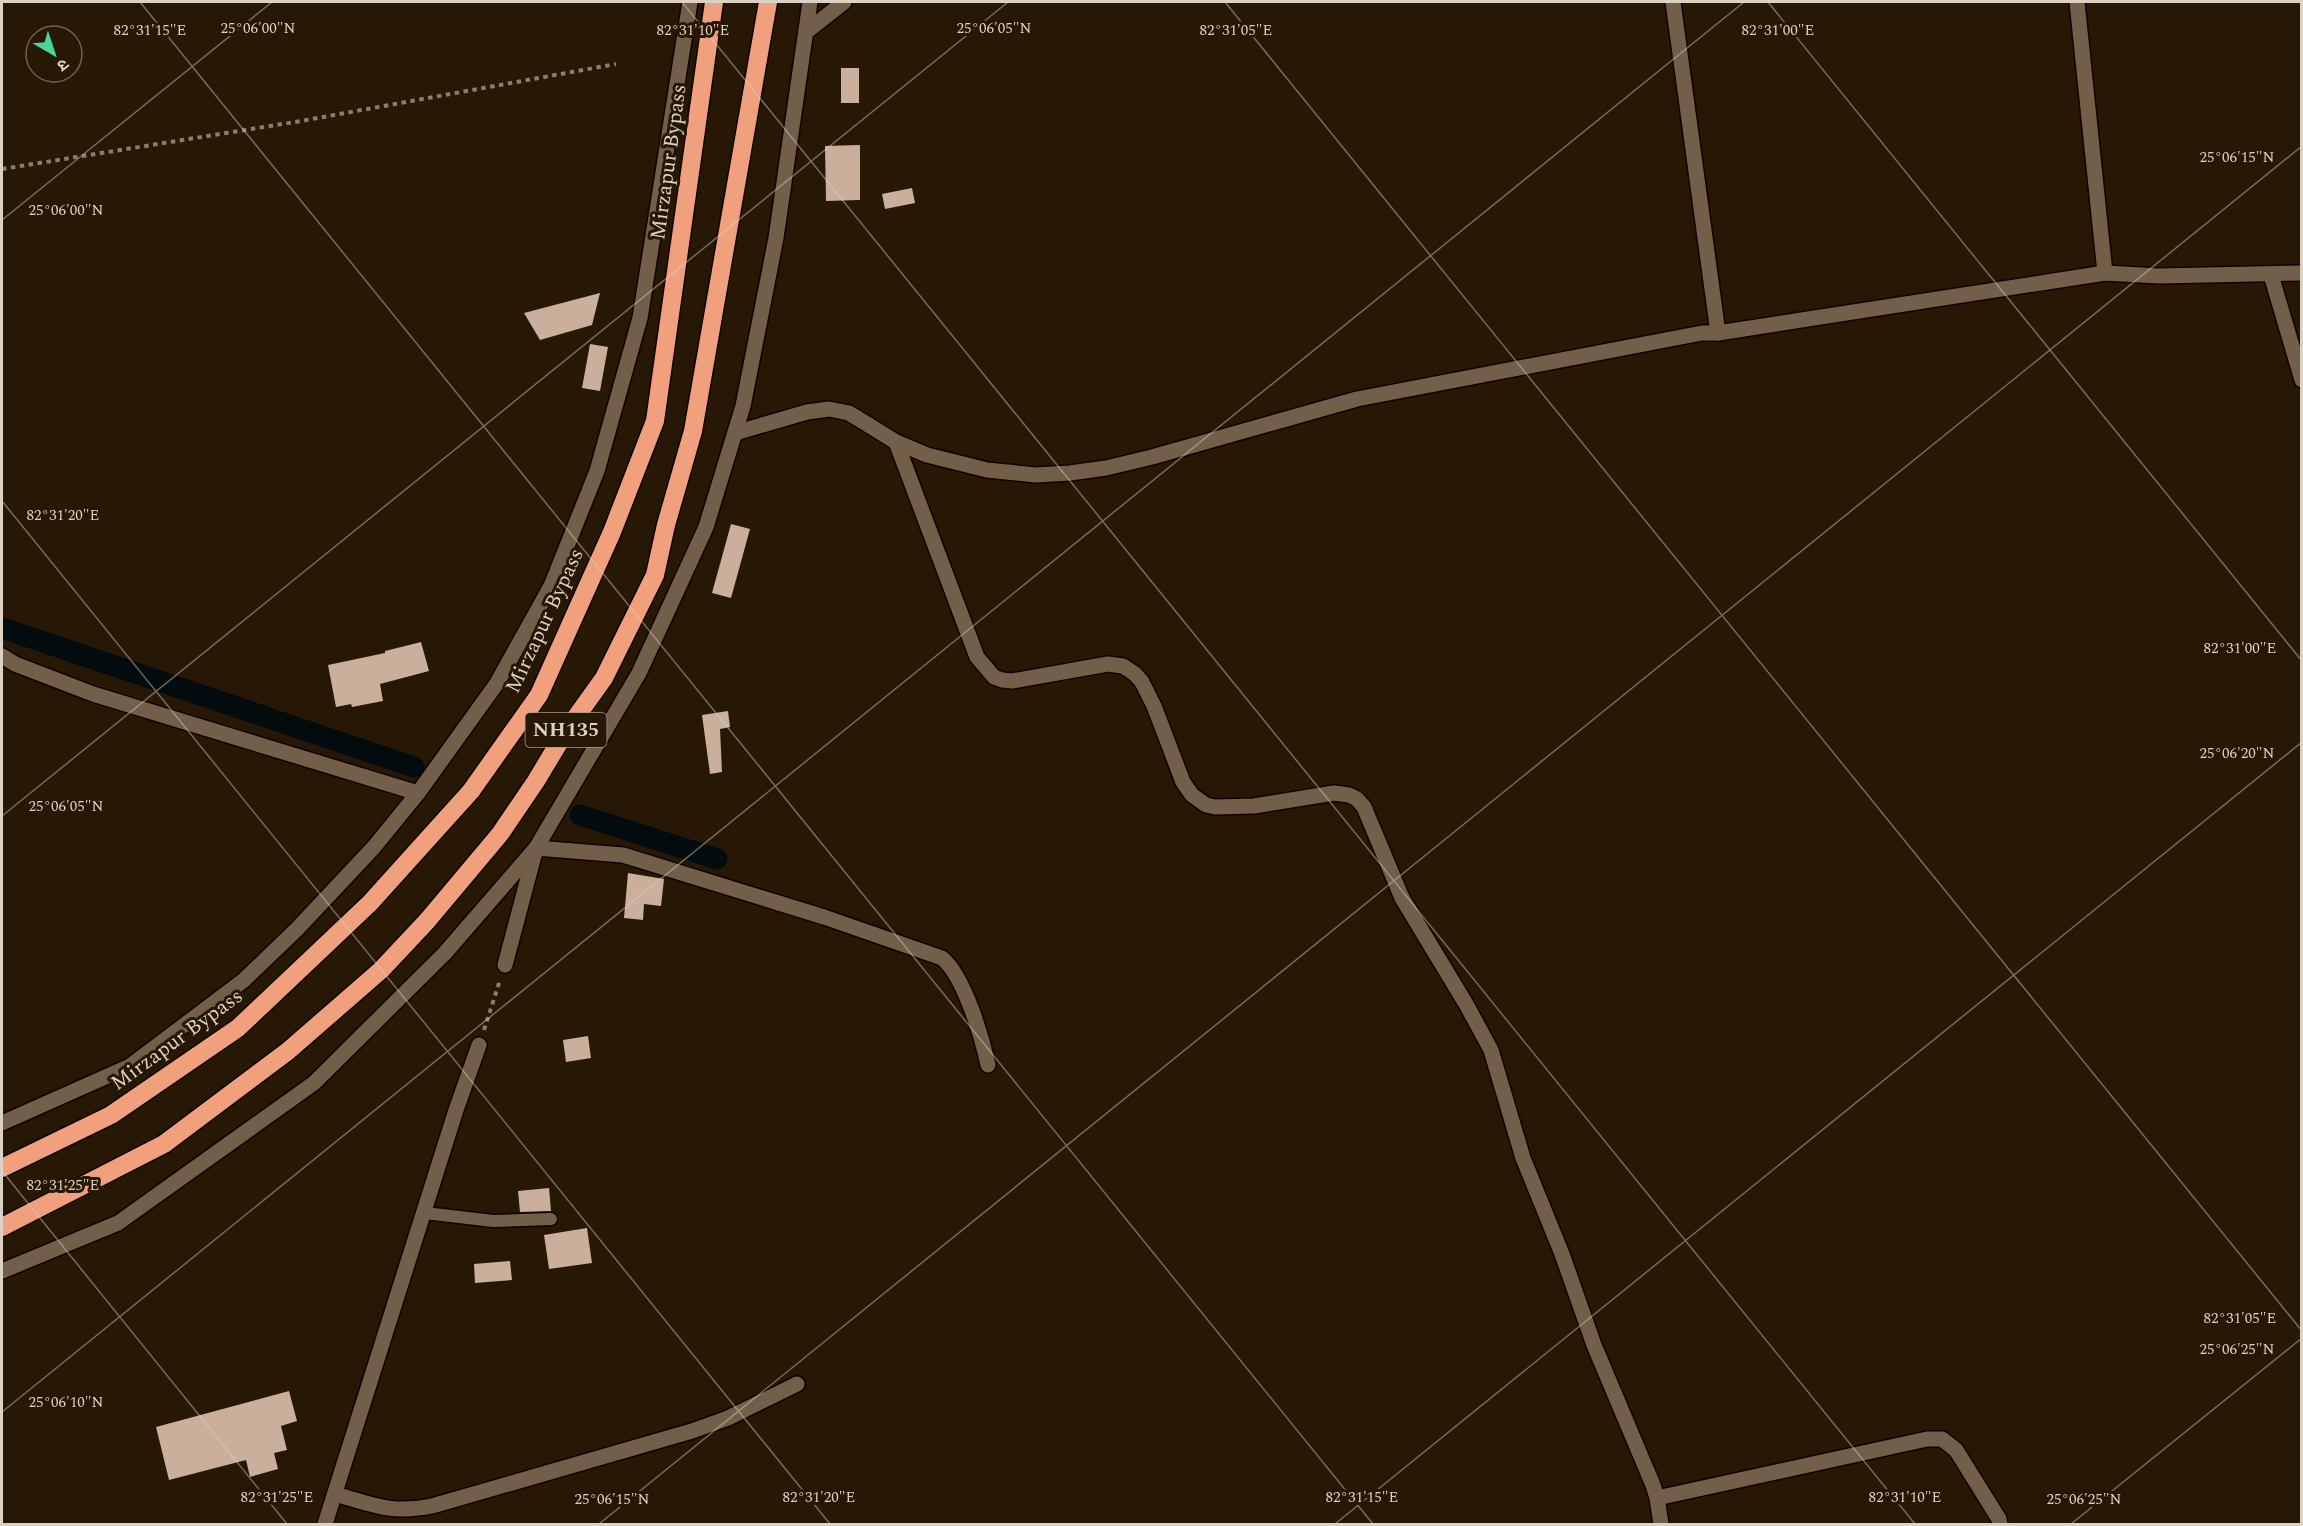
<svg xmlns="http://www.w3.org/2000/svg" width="2303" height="1526" font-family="Spectral,'Noto Sans Devanagari',serif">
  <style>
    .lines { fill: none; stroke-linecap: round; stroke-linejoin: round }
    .canal { stroke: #020c0e; stroke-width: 21 }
    .building { fill: #caaf9d }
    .lane-casing { stroke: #100300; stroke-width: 15 }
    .street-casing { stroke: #100300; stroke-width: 18 }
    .secondary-casing { stroke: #100300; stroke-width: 18 }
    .highway-casing { stroke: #100300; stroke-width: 21 }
    .path { stroke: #8a7d6e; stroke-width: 4; stroke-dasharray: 4.5 4.5; stroke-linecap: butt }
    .lane { stroke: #725e49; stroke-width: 12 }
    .street { stroke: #725e49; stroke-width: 15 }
    .secondary { stroke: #725e49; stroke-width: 15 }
    .highway { stroke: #f1a07d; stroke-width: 18 }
    .ticks { fill: none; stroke: #dcd1c5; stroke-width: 1.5; stroke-opacity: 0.45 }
    .labels { text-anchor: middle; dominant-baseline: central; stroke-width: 6; stroke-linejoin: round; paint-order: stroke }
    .shield { fill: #271705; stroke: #a6998b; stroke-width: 1.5 }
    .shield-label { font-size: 20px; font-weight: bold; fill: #dcd1c5 }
    .street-label { font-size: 21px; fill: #dcd1c5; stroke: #271705 }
    .ticks-label { font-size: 15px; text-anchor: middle; fill: #dcd1c5; stroke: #271705; stroke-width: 6; stroke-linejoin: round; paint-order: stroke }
  </style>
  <rect width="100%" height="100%" fill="#271705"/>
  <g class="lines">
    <!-- canal -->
    <g class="canal">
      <polyline points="2,628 414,767"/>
      <polyline points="580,815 717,859"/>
    </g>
  </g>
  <!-- building -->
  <g class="building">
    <rect x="841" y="68" width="18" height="35"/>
    <polygon points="860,145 860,200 826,201 825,146"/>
    <polygon points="912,188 915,203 885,209 882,194"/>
    <polygon points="600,293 592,325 540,340 524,313"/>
    <polygon points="590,344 608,347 600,391 582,388"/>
    <polygon points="731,524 750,529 731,598 712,593"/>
    <polygon points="421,642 429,671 380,684 383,701 352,707 351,704 336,707 328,665 385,653 385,651"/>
    <polygon points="728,711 730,727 720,729 722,772 710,774 702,715"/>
    <polygon points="628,873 664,879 661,906 644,904 643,920 624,918"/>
    <polygon points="588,1036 591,1058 566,1062 563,1040"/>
    <polygon points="549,1188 551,1211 520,1212 518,1191"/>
    <polygon points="587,1228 592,1263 549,1269 544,1235"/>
    <polygon points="510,1261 512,1280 475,1283 474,1264"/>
    <polygon points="289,1391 297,1421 281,1426 287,1450 274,1453 278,1469 250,1477 246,1460 169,1480 156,1427"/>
  </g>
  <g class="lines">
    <!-- lane casing -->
    <g class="lane-casing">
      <polyline id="lane" points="425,1213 493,1221 551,1219"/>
    </g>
    <!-- street casing -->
    <g class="street-casing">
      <g id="street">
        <polyline points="1673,2 1718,333"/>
        <polyline points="2077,2 2105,273"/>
        <polyline points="806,32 844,2"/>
        <polyline points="2271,275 2302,380"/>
        <polyline points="735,433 807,412 829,409 849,413 896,442 927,455 987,470 1036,475 1070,473 1106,468 1152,457 1357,399 1702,333 1718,333 2105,273 2159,276 2302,273"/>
        <polyline points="896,442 977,657 994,677 1002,680 1012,681 1108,664 1123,666 1135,674 1142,682 1154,706 1183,782 1192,795 1206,805 1215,807 1254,806 1334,793 1349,795 1357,799 1364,807 1402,898 1466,1004 1491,1050 1523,1158 1562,1254 1594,1345 1653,1485 1657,1498 1661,1524"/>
        <polyline points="2,656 15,664 93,694 418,793"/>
        <path d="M 505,965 L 536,848 L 623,855 L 824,917 L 942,958 C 964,976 982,1037 988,1065"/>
        <path d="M 335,1494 C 373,1505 392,1514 432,1506 L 692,1431 L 728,1418 L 797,1384"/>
        <polyline points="1657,1498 1927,1439 1942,1439 1956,1450 1999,1519 2000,1524"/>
        <polyline points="325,1524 456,1110 479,1045"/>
      </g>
    </g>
    <!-- secondary casing -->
    <g class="secondary-casing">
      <g id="secondary">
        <polyline points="2,1123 130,1066 244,980 297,929 374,847 418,793 497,683 551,586 597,471 640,318 690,2"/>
        <polyline points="2,1271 118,1223 314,1083 445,953 536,848 639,673 706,527 743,406 776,238 810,2"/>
      </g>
    </g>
    <!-- highway casing -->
    <g class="highway-casing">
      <g id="highway">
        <polyline points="2,1168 111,1115 238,1028 370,903 471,791 539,695 612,532 655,421 714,2"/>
        <polyline points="2,1227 164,1144 288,1051 381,970 427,921 500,834 536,781 566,731 604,678 655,575 666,525 693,431 768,2"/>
      </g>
    </g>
    <!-- path -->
    <g class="path">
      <polyline points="2,169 301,121 616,64"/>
      <polyline points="484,1030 500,980"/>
    </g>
    <!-- lane -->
    <use href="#lane" class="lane"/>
    <!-- street -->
    <use href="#street" class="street"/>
    <!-- secondary -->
    <use href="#secondary" class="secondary"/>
    <!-- highway -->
    <use href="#highway" class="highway"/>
  </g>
  <!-- ticks -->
  <path class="ticks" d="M 140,2 L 1373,1524M 682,2 L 1915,1524M 1225,2 L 2302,1331M 1768,2 L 2302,661M 2,220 L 272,2M 2,501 L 830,1524M 2,816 L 1008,2M 2,1171 L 287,1524M 2,1412 L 1744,2M 599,1524 L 2302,146M 1335,1524 L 2302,742M 2071,1524 L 2302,1338"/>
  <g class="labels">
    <!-- shield labels -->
    <rect class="shield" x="525.5" y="713" width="81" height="34" rx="4.5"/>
    <g class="shield-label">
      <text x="566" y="730">NH135</text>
    </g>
    <!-- street labels -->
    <g class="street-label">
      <text transform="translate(669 162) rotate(-82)">Mirzapur Bypass</text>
      <text transform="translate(545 621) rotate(-65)">Mirzapur Bypass</text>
      <text transform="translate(177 1040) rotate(-36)">Mirzapur Bypass</text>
    </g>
  </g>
  <g class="ticks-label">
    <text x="258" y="33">25°06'00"N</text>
    <text x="994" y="33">25°06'05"N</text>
    <text x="1778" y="35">82°31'00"E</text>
    <text x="150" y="35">82°31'15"E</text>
    <text x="693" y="35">82°31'10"E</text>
    <text x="1236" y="35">82°31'05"E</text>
    <text x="2237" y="162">25°06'15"N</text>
    <text x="66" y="215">25°06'00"N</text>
    <text x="63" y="520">82°31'20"E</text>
    <text x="2240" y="653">82°31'00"E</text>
    <text x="2237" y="758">25°06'20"N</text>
    <text x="66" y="811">25°06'05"N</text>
    <text x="63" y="1190">82°31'25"E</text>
    <text x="2240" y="1323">82°31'05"E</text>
    <text x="2237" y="1354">25°06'25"N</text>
    <text x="66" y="1407">25°06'10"N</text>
    <text x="277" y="1502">82°31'25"E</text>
    <text x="819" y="1502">82°31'20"E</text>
    <text x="1362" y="1502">82°31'15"E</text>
    <text x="1905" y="1502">82°31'10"E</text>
    <text x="612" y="1504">25°06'15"N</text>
    <text x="2084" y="1504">25°06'25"N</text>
  </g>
  <!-- border -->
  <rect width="2303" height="1526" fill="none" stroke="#dcd1c5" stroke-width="6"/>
  <!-- north arrow -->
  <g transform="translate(54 54) rotate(141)"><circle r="28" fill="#271705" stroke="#6f6152" stroke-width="1.5"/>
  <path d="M0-4.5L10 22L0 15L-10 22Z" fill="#49d49c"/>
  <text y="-9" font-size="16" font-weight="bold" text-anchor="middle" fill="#dcd1c5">उ</text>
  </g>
</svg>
